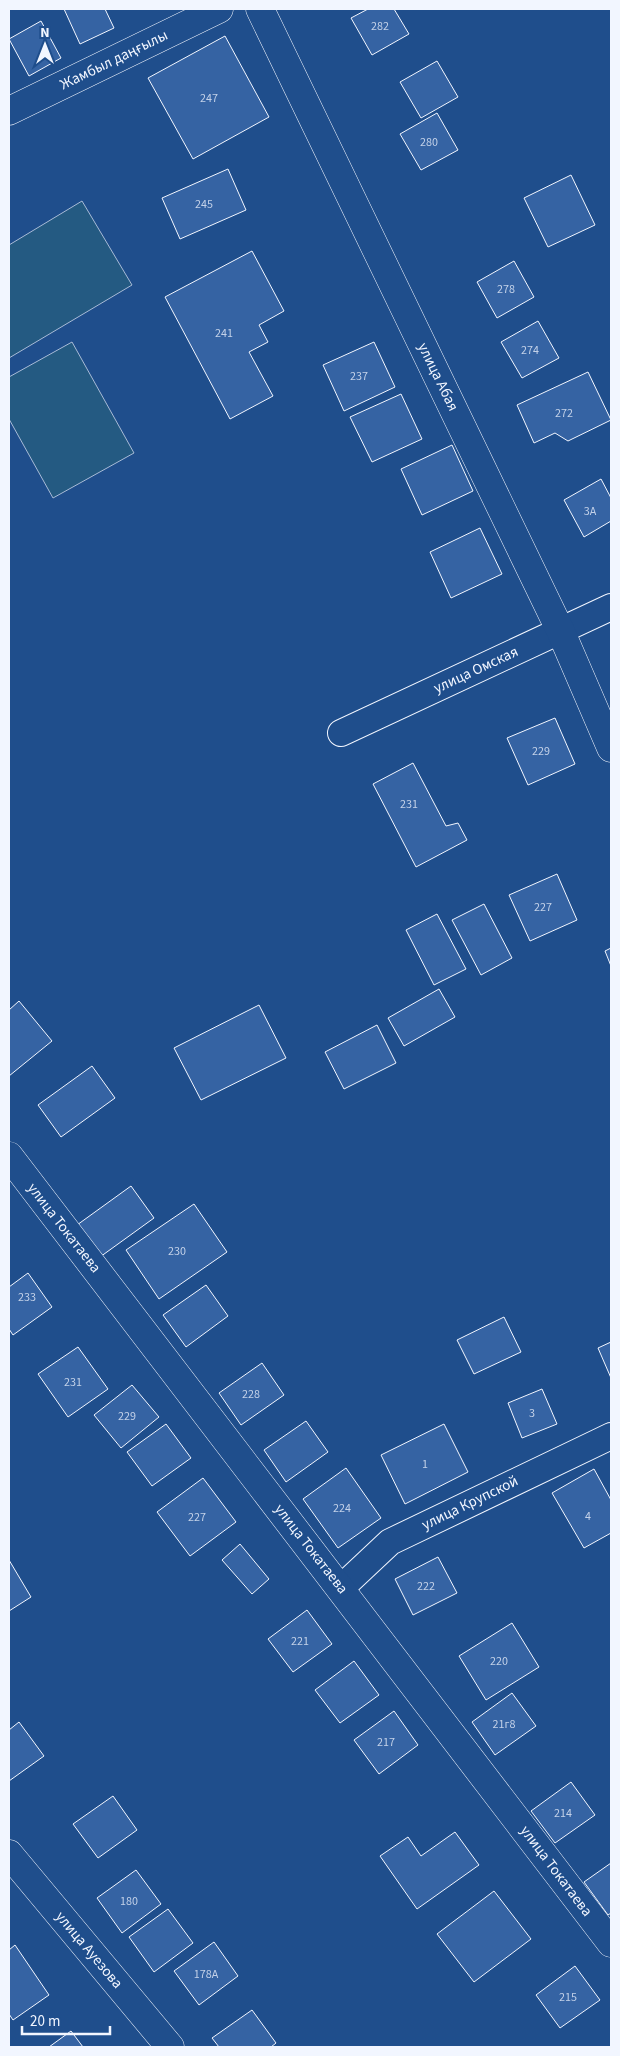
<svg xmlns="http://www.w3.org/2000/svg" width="620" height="2056" font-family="'Source Sans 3',sans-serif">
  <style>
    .green { fill: #245a82; stroke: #a8bbd7 }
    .building { fill: #3563a3; stroke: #f2f6ff }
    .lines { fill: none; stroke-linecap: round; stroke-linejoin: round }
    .street-casing { stroke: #f2f6ff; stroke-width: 28 }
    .secondary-casing { stroke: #f2f6ff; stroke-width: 29 }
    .street { stroke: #1f4e8c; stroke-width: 26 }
    .secondary { stroke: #1f4e8c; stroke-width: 28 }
    .labels { text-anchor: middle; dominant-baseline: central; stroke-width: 4; stroke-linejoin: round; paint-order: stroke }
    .number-label { font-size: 12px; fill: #c3d1e8 }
    .street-label { font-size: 15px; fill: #f2f6ff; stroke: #1f4e8c }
  </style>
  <rect width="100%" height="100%" fill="#1f4e8c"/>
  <!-- green -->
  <g class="green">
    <polygon points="82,201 132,285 9,358 9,245"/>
    <polygon points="72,342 134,453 53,498 9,419 9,377"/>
  </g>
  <!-- building -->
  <g class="building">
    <polygon points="64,9 105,9 114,28 80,44"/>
    <polygon points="368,9 394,9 409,34 372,55 351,18"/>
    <polygon points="41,21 61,58 29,76 9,39"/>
    <polygon points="225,36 269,117 193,159 148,78"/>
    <polygon points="437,61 458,97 421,118 400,82"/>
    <polygon points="437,113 458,150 421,170 400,134"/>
    <polygon points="228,169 246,210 180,239 162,198"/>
    <polygon points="571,175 595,225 548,247 524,198"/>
    <polygon points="252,251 284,311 259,325 268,342 249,352 273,396 230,419 165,297"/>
    <polygon points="514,261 534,297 497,318 477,282"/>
    <polygon points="538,321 559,358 522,378 501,342"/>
    <polygon points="374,342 395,387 344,411 323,365"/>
    <polygon points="588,372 611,420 568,441 555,433 534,443 517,405"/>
    <polygon points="401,394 422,439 372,462 350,417"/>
    <polygon points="452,445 473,491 422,515 401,469"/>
    <polygon points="601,479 611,498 611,521 584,537 564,500"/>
    <polygon points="480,528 502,574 451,598 430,552"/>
    <polygon points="555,718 575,764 528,785 507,738"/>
    <polygon points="413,763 446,826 458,823 467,840 416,867 373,784"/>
    <polygon points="557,874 577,920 530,941 509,895"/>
    <polygon points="484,904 512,958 481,975 452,920"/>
    <polygon points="437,914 466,969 434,985 406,930"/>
    <polygon points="611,948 611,966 605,951"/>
    <polygon points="439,989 455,1017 404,1046 388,1018"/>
    <polygon points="19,1001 52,1041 9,1076 9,1010"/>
    <polygon points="259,1005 286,1058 201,1100 174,1048"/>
    <polygon points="377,1025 396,1063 344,1089 325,1052"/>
    <polygon points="92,1066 115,1098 61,1137 38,1105"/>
    <polygon points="131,1186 154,1218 100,1257 77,1225"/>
    <polygon points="194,1204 227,1252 159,1299 126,1250"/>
    <polygon points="28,1273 52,1307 13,1335 9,1329 9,1287"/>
    <polygon points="206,1285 228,1316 186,1347 163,1315"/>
    <polygon points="504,1317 521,1352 474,1374 457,1340"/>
    <polygon points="611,1342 611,1378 598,1348"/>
    <polygon points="78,1347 108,1389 68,1417 38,1374"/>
    <polygon points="262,1363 284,1395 241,1425 219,1393"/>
    <polygon points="132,1385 159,1417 121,1448 94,1415"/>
    <polygon points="542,1389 557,1424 522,1438 508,1403"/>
    <polygon points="306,1421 328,1452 286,1482 264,1450"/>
    <polygon points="166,1424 191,1458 152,1486 127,1452"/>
    <polygon points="444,1424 468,1472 405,1504 381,1455"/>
    <polygon points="346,1468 381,1518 338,1548 303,1499"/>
    <polygon points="594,1469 611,1500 611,1533 584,1548 552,1493"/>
    <polygon points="203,1478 236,1522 190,1556 157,1512"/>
    <polygon points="240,1544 269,1579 252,1594 222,1560"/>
    <polygon points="438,1557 457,1593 413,1615 395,1579"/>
    <polygon points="9,1560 31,1597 9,1611"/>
    <polygon points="307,1610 332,1644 293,1672 268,1639"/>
    <polygon points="512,1623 539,1667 486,1700 459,1656"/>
    <polygon points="354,1661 379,1695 340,1723 315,1690"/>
    <polygon points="512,1693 536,1726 495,1755 472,1722"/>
    <polygon points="394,1711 418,1745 379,1774 354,1740"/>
    <polygon points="19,1722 44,1756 9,1781 9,1730"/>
    <polygon points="571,1782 595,1815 555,1843 531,1811"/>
    <polygon points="113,1796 137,1830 98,1858 73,1824"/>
    <polygon points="455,1832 479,1865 417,1909 380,1856 408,1837 421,1856"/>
    <polygon points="611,1863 611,1913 608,1915 584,1882"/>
    <polygon points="136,1870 161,1904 122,1933 97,1898"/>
    <polygon points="494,1891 531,1939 474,1982 437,1934"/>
    <polygon points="168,1909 193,1943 154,1972 129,1937"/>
    <polygon points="214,1942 238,1976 199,2005 174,1971"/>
    <polygon points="15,1945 49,1995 13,2020 9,2014 9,1950"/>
    <polygon points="575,1966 600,2000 560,2028 536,1995"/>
    <polygon points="252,2010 276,2043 271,2047 219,2047 212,2038"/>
    <polygon points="71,2031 83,2047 49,2047"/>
  </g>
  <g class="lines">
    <!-- street casing -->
    <g class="street-casing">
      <g id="street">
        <polyline points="341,733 611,607"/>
        <polyline points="341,1588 390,1542 611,1436"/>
      </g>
    </g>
    <!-- secondary casing -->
    <g class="secondary-casing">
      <g id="secondary">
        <polyline points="260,9 561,632 611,748"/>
        <polyline points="9,111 219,9"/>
        <polyline points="9,1156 611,1943"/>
        <polyline points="9,1854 170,2047"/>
      </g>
    </g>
    <!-- street -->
    <use href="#street" class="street"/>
    <!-- secondary -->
    <use href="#secondary" class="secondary"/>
  </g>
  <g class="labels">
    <!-- number labels -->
    <g class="number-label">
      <text x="380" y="26">282</text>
      <text x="209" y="98">247</text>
      <text x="429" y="142">280</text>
      <text x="204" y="204">245</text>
      <text x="506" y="289">278</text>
      <text x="224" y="333">241</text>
      <text x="530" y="350">274</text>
      <text x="359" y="376">237</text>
      <text x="564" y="413">272</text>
      <text x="590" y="511">3А</text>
      <text x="541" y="751">229</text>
      <text x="409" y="804">231</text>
      <text x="543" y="907">227</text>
      <text x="177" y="1251">230</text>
      <text x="27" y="1297">233</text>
      <text x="73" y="1382">231</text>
      <text x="251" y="1394">228</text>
      <text x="532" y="1413">3</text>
      <text x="127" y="1416">229</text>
      <text x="425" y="1464">1</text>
      <text x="342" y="1508">224</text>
      <text x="588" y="1516">4</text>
      <text x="197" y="1517">227</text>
      <text x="426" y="1586">222</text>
      <text x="300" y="1641">221</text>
      <text x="499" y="1661">220</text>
      <text x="504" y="1724">21г8</text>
      <text x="386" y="1742">217</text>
      <text x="563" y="1813">214</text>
      <text x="129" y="1901">180</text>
      <text x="206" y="1974">178А</text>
      <text x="568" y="1997">215</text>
    </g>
    <!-- street labels -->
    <g class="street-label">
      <text transform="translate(114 60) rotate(-26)">Жамбыл даңғылы</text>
      <text transform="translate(438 377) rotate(64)">улица Абая</text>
      <text transform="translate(476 670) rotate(-25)">улица Омская</text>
      <text transform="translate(64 1228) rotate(52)">улица Токатаева</text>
      <text transform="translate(470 1503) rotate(-26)">улица Крупской</text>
      <text transform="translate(311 1549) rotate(52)">улица Токатаева</text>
      <text transform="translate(556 1871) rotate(53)">улица Токатаева</text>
      <text transform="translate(89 1950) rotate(50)">улица Ауезова</text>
    </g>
  </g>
  <!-- border -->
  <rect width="620" height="2056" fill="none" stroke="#f2f6ff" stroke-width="20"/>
  <!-- north arrow -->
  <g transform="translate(45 45)" stroke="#1f4e8c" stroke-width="4" paint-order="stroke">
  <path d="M0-4L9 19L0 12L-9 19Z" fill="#f2f6ff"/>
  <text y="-8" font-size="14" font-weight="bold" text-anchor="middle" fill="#f2f6ff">N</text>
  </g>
  <!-- scale -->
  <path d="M22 2026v8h88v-8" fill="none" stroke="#f2f6ff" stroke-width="2.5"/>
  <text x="30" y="2026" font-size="15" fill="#f2f6ff" stroke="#1f4e8c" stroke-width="4" paint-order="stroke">20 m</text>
</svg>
